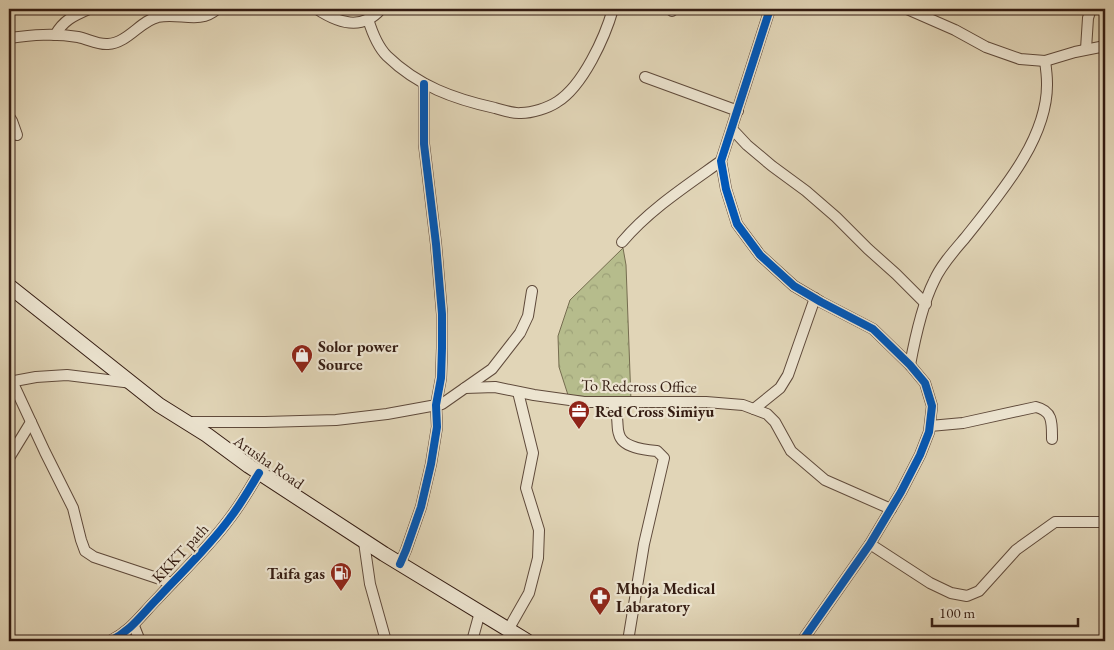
<svg xmlns="http://www.w3.org/2000/svg" width="1114" height="650" font-family="'EB Garamond',serif">
  <style>
    .forest { fill: url(#forest-crowns); stroke: #756c4f }
    .lines { fill: none; stroke-linecap: round; stroke-linejoin: round }
    .minor-casing { stroke: #5f4a3b; stroke-width: 12 }
    .secondary-casing { stroke: #341c12; stroke-width: 16 }
    .minor { stroke: #ece4d0; stroke-width: 10 }
    .secondary { stroke: #ece4d0; stroke-width: 14 }
    .cycleway-casing { stroke: #ece4d0; stroke-width: 11 }
    .cycleway { stroke: #0057b8; stroke-width: 8 }
    .labels { text-anchor: middle; dominant-baseline: central; stroke-width: 4.5; stroke-linejoin: round; paint-order: stroke }
    .poi-label { font-size: 16px; font-weight: bold; fill: #341c12; stroke: #ece4d0; text-anchor: start }
    .street-label { font-size: 16px; fill: #341c12; stroke: #ece4d0 }
  </style>
  <defs>
    <pattern id="forest-crowns" width="20" height="18" patternUnits="userSpaceOnUse" patternTransform="scale(1.25)"><rect width="20" height="18" fill="#b6bc8c"/><path d="M2 6a3 3 0 1 1 6 0M12 15a3 3 0 1 1 6 0" fill="none" stroke="#9da178"/></pattern>
  </defs>
  <rect width="100%" height="100%" fill="#e1d5b7"/>
  <filter id="stains"><feTurbulence type="fractalNoise" baseFrequency=".004" numOctaves="4"/><feColorMatrix values="0 0 0 0 .2 0 0 0 0 .09 0 0 0 0 .02 0 0 0 .5 -.17"/></filter>
  <radialGradient id="worn" r=".72"><stop offset=".6" stop-color="#630" stop-opacity="0"/><stop offset="1" stop-color="#630" stop-opacity=".3"/></radialGradient>
  <!-- forest -->
  <polygon class="forest" points="623,248 626,265 631,401 568,395 559,367 558,336 570,300"/>
  <g class="lines">
    <!-- minor casing -->
    <g class="minor-casing">
      <g id="minor">
        <path d="M 317,9 C 338,23 362,31 381,9"/>
        <polyline points="670,9 672,11"/>
        <polyline points="770,9 721,161 726,189 737,224 760,255 794,286 821,302 873,329 910,365 925,383 932,406 929,432 920,455 901,492 870,544 802,641"/>
        <polyline points="907,9 955,30 986,47 1020,59 1045,61 1075,52 1105,46"/>
        <path d="M 368,19 C 372,32 377,46 387,56 C 418,86 454,99 495,108 C 503,110 513,114 521,113 C 532,113 548,108 557,102 C 583,86 605,37 613,9"/>
        <path d="M 55,35 C 64,20 73,16 89,9"/>
        <path d="M 9,38 C 32,35 54,33 78,37 C 88,39 98,45 108,44 C 128,43 141,20 158,17 C 179,12 199,25 217,9"/>
        <polyline points="1086,49 1088,18 1091,9"/>
        <polyline points="645,77 738,111"/>
        <polyline points="9,116 12,121 17,135"/>
        <polyline points="732,129 747,145 772,166 806,191 836,217 868,249 896,274 926,304"/>
        <path d="M 622,242 C 649,210 686,186 721,161"/>
        <path d="M 910,365 C 915,338 922,305 934,281 C 941,265 954,251 965,238 C 998,196 1048,140 1047,83 C 1047,76 1046,68 1045,61"/>
        <polyline points="12,381 45,452 73,508 81,540 85,551 94,557 172,583"/>
        <polyline points="9,382 36,377 67,375 132,383"/>
        <polyline points="465,388 495,387 534,395 584,402 706,402 743,405 767,414 775,422 791,451 825,480 891,509"/>
        <path d="M 613,403 C 614,408 616,413 617,418 C 618,424 617,429 619,434 C 622,448 646,450 657,451 L 664,458 L 644,544 L 628,641"/>
        <polyline points="754,409 780,388 788,375 815,298"/>
        <polyline points="187,422 265,422 336,420 387,414 442,404 492,369 520,333 528,316 532,291"/>
        <path d="M 930,426 L 963,423 L 1036,407 C 1053,411 1052,423 1052,439"/>
        <polyline points="9,458 31,422"/>
        <polyline points="364,542 370,584 386,641"/>
        <polyline points="870,544 930,583 951,593 967,596 979,591 1016,550 1055,522 1105,522"/>
        <polyline points="400,564 406,550 421,507 431,464 437,427 436,405 441,378 442,348 442,314 436,244 424,144 424,84"/>
        <polyline points="134,626 140,641"/>
        <polyline points="508,630 529,593 538,558 539,530 526,488 533,453 518,392"/>
        <path d="M 110,641 C 132,630 141,615 158,598 C 182,572 209,547 230,518 C 241,504 250,488 259,473"/>
        <polyline points="472,641 480,612"/>
      </g>
    </g>
    <!-- secondary casing -->
    <g class="secondary-casing">
      <polyline id="secondary" points="9,286 159,405 207,435 249,466 384,554 527,641"/>
    </g>
    <!-- minor -->
    <use href="#minor" class="minor"/>
    <!-- secondary -->
    <use href="#secondary" class="secondary"/>
    <!-- cycleway casing -->
    <g class="cycleway-casing">
      <g id="cycleway">
        <polyline points="770,9 721,161 726,189 737,224 760,255 794,286 821,302 873,329 910,365 925,383 932,406 929,432 920,455 901,492 870,544 802,641"/>
        <polyline points="400,564 406,550 421,507 431,464 437,427 436,405 441,378 442,348 442,314 436,244 424,144 424,84"/>
        <path d="M 110,641 C 132,630 141,615 158,598 C 182,572 209,547 230,518 C 241,504 250,488 259,473"/>
      </g>
    </g>
    <!-- cycleway -->
    <use href="#cycleway" class="cycleway"/>
  </g>
  <!-- icons -->
  <defs>
    <g id="shop-pin" transform="scale(1.125)"><path d="M0 17L-7.5 6A9.5 9.5 0 1 1 7.5 6Z" fill="#8f2418" stroke="#ece4d0"/><path d="M-5-2.5h2.3a2.7 3.5 0 0 1 5.4 0H5L5.5 6h-11ZM-1.5-2.5h3a1.5 2.3 0 0 0-3 0Z" fill="#fff"/></g>
    <g id="office-pin" transform="scale(1.125)"><path d="M0 17L-7.5 6A9.5 9.5 0 1 1 7.5 6Z" fill="#8f2418" stroke="#ece4d0"/><path d="M-6-3h4V-5.5h4V-3h4V5H-6ZM-1-4.5V-3h2v-1.5ZM-6 0V1H6V0Z" fill="#fff"/></g>
    <g id="fuel-pin" transform="scale(1.125)"><path d="M0 17L-7.5 6A9.5 9.5 0 1 1 7.5 6Z" fill="#8f2418" stroke="#ece4d0"/><path d="M-5.5-6h7V0h2V4h1.3V-2.5L3-4.5l.8-.8L6-3V5H2.5V1h-1V6h-7ZM-4.2-4.7v3.2H.2V-4.7Z" fill="#fff"/></g>
    <g id="pharmacy-pin" transform="scale(1.125)"><path d="M0 17L-7.5 6A9.5 9.5 0 1 1 7.5 6Z" fill="#8f2418" stroke="#ece4d0"/><path d="M-2-6h4v4h4v4h-4v4h-4v-4h-4v-4h4Z" fill="#fff"/></g>
  </defs>
  <g fill-rule="evenodd">
    <use href="#shop-pin" x="302" y="355"/>
    <use href="#office-pin" x="579" y="411"/>
    <use href="#fuel-pin" x="341" y="573"/>
    <use href="#pharmacy-pin" x="600" y="597"/>
  </g>
  <g class="labels">
    <!-- poi labels -->
    <g class="poi-label">
      <text x="318" y="346">Solor power<tspan x="318" dy="18">Source</tspan></text>
      <text x="595" y="411">Red Cross Simiyu</text>
      <text x="325" y="573" text-anchor="end">Taifa gas</text>
      <text x="616" y="588">Mhoja Medical<tspan x="616" dy="18">Labaratory</tspan></text>
    </g>
    <!-- street labels -->
    <g class="street-label">
      <text transform="translate(639 386) rotate(1)">To Redcross Office</text>
      <text transform="translate(269 462) rotate(35)">Arusha Road</text>
      <text transform="translate(180 553) rotate(-47)">KKKT path</text>
    </g>
  </g>
  <!-- margin -->
  <rect width="1114" height="650" fill="none" stroke="#e1d5b7" stroke-width="30"/>
  <rect x="10" y="10" width="1094" height="630" fill="none" stroke="#341c12" stroke-width="2.5"/>
  <rect x="15" y="15" width="1084" height="620" fill="none" stroke="#341c12"/>
  <!-- scale -->
  <path d="M932 618v8h146v-8" fill="none" stroke="#341c12" stroke-width="2.5"/>
  <text x="939" y="618" font-size="15" fill="#341c12" stroke="#ece4d0" stroke-width="4" paint-order="stroke">100 m</text>
  <rect width="100%" height="100%" filter="url(#stains)"/>
  <rect width="100%" height="100%" fill="url(#worn)"/>
</svg>
